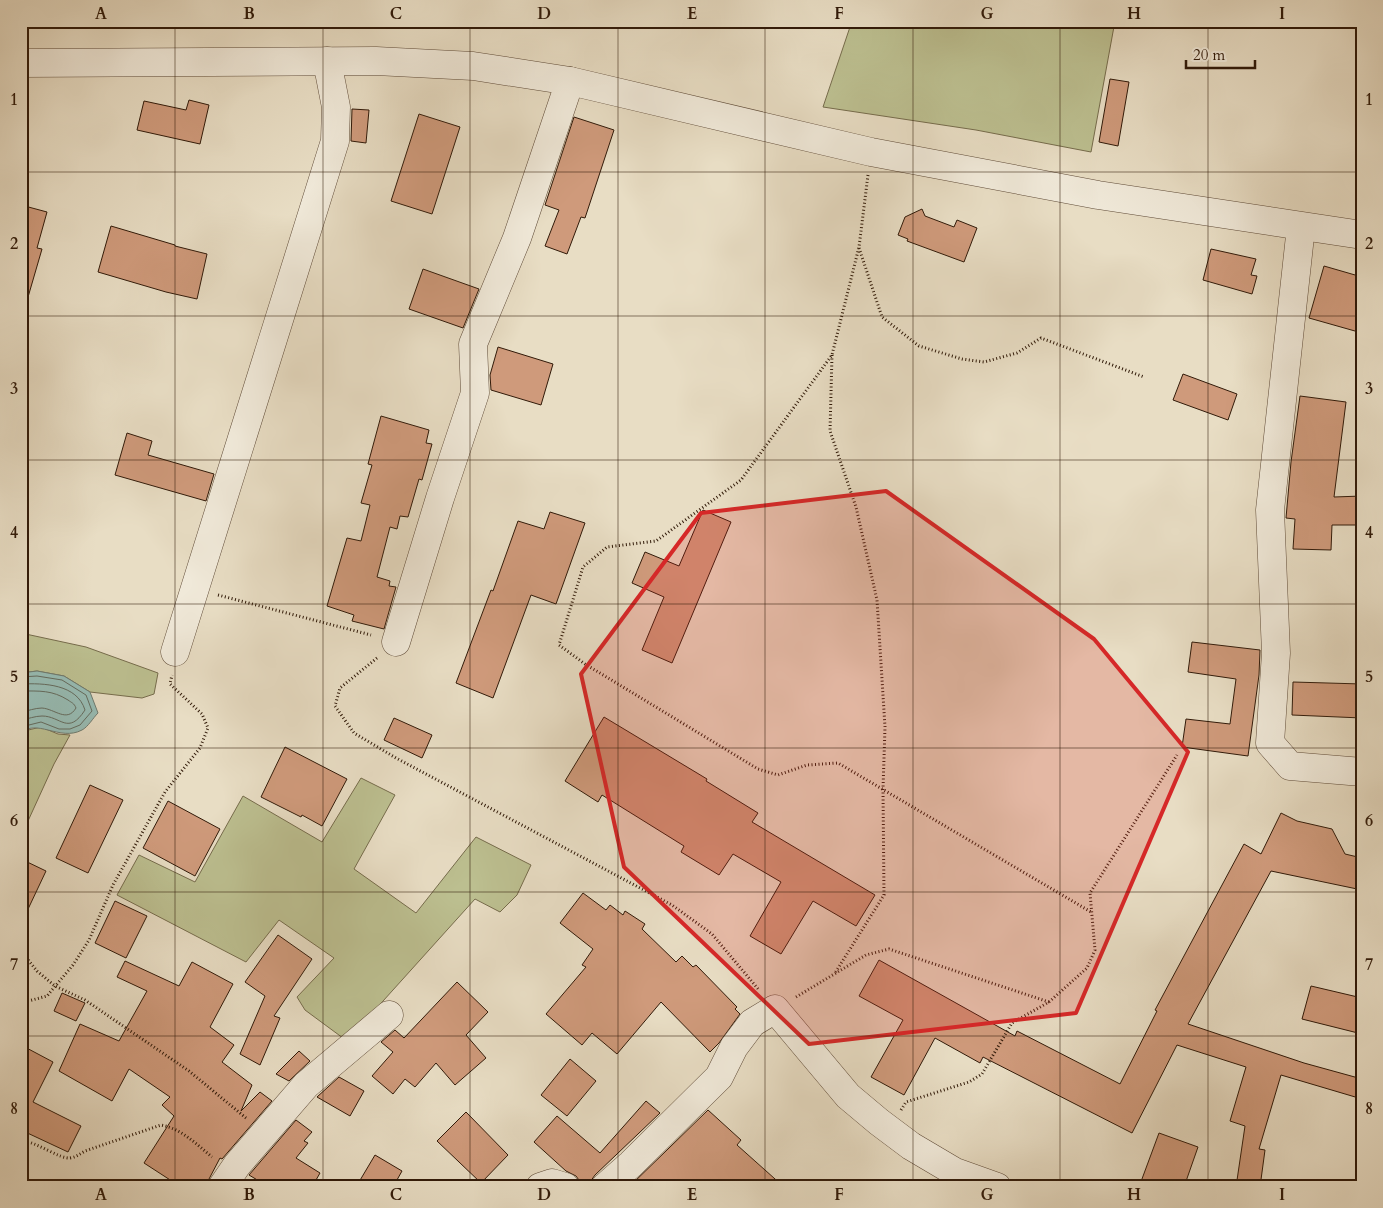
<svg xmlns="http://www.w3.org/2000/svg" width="1383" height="1208" font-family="Cardo,serif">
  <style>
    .green { fill: #bcbf90; stroke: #766c4c }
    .water { fill: #97bcb4; stroke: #6e7b70 }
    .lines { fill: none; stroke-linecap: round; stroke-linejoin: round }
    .shore { stroke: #646b5e; stroke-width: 1 }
    .building { fill: #cf9a7b; stroke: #311a09 }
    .minor-casing { stroke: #5f4b38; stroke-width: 29 }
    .path { stroke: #311a09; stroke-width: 3; stroke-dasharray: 1 2.5; stroke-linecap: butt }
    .minor { stroke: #f0e9d9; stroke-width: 28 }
    .marked { fill: #d62828; fill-opacity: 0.2; stroke: #d62828; stroke-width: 4; stroke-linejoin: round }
    .grid { fill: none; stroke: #311a09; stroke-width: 1; stroke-opacity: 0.55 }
    .neatline { fill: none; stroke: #311a09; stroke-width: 2 }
    .grid-label { font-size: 16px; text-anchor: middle; font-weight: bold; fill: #311a09 }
  </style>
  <rect width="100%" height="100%" fill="#e8ddc4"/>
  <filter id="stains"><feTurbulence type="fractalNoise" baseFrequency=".004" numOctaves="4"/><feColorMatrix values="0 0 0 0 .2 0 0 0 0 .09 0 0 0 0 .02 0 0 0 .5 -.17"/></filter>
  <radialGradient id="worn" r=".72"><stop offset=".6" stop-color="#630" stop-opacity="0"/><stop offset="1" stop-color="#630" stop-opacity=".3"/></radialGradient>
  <!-- green -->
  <g class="green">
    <polygon points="852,21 991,21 1044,26 1115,21 1091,152 976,130 823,107"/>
    <polygon points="21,633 86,647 158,673 154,694 142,698 90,692 64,676 37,671 21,673"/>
    <polygon points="41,727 58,734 70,735 54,764 28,821 21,820 21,734 24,731"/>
    <polygon points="361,778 395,795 354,869 416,913 476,837 531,865 517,895 500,912 475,899 347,1041 305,1010 297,997 334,958 279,920 246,962 117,895 139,855 195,882 243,796 322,842"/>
  </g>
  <!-- water -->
  <g class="water">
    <polygon points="991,21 1115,21 1044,26"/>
    <path d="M 37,671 L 64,676 L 90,692 L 98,713 C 93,718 88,727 82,730 C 60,742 35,717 21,734 L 21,673 Z"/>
  </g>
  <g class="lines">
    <!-- shore -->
    <g class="shore">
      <polyline points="21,677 37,676 62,680 86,695 92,711 80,725 70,729 59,729 41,722 21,727"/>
      <path d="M 21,684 C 44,683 77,684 85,710 C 68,736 61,716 42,716 C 35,716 28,719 21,720"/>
      <path d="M 21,691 C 40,691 52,690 68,700 C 72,703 74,703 76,708 C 67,723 55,709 42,708 C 35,708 28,711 21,712"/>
    </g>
  </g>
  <!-- building -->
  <g class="building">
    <polygon points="1110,79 1129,82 1118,146 1099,142"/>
    <polygon points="189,100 209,105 200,144 137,130 144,101 186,110"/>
    <polygon points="352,109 369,110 366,143 351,141"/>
    <polygon points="419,114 460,127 432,214 391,201"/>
    <polygon points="574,117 614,130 585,218 581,217 567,254 545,246 559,210 545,205"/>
    <polygon points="21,205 47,212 37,248 42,249 26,304 21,303"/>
    <polygon points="922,209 925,216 954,227 957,220 977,228 964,262 907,241 908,239 898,235 905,217"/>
    <polygon points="111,226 175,245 175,246 207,254 197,299 166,292 98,272"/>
    <polygon points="1211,249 1256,259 1251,275 1257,276 1252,294 1203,280"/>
    <polygon points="1324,266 1362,277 1362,333 1309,318"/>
    <polygon points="423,269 479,289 463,328 409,309"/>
    <polygon points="498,347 553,364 541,405 491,390 490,375"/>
    <polygon points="1183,374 1237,394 1228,420 1173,400"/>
    <polygon points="1300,396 1346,402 1334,497 1362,496 1362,525 1332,525 1331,550 1293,549 1295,519 1286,518 1291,462"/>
    <polygon points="381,416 429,430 426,443 432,444 422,480 419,479 408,517 400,516 397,529 390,527 377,577 390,581 389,586 396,587 384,629 352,621 354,615 327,606 347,538 361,541 370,505 361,503 372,465 368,464"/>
    <polygon points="127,433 152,441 148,455 214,474 206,501 115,475"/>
    <polygon points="703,510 731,522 672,663 642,650 664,597 632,583 645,552 679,566"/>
    <polygon points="550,512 585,523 556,604 531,595 493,698 456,683 491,590 493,591 518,521 544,529"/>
    <polygon points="1192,642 1260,650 1259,675 1248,756 1182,747 1186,719 1230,724 1236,679 1188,672"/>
    <polygon points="1293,682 1362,684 1362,718 1292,715"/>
    <polygon points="604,717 707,779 706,781 758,813 752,822 875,895 856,926 813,901 781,954 750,936 781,882 733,854 719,875 681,852 684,846 602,795 598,802 565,781"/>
    <polygon points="394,718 432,735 422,758 384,740"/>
    <polygon points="285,747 347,779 322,826 302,815 301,817 261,797"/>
    <polygon points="90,785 123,800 88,873 56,858"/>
    <polygon points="168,801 220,829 195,876 143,848"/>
    <polygon points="1281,813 1297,821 1332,829 1345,854 1362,858 1362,890 1271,871 1188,1024 1304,1063 1362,1079 1362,1099 1281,1075 1259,1149 1265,1150 1260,1187 1236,1187 1245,1126 1230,1121 1246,1067 1177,1045 1132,1133 983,1057 980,1063 935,1038 904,1095 871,1077 903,1020 859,996 879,960 1015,1036 1017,1031 1120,1084 1157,1011 1155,1010 1244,844 1261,854"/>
    <polygon points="21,859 46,871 21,924"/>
    <polygon points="583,893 606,910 610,905 623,915 625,911 645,924 642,929 676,962 682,956 693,967 696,965 737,1007 735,1009 740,1014 719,1043 710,1052 661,1002 617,1054 592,1033 582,1045 546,1014 586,967 582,965 593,949 560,923"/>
    <polygon points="115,901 147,916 126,958 95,943"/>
    <polygon points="278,935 312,959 274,1016 280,1018 260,1065 240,1054 265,996 245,982"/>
    <polygon points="125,961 179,986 192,962 233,984 210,1027 234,1045 222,1062 252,1085 241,1111 260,1092 272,1101 222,1159 220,1158 209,1179 207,1187 181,1187 144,1163 174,1116 162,1105 170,1097 129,1069 112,1101 59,1071 80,1024 119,1041 147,991 117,977"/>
    <polygon points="457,982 488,1012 466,1035 486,1058 455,1085 436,1063 415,1087 405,1079 393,1094 372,1076 393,1052 381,1042 395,1030 404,1038"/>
    <polygon points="1311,986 1362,998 1362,1034 1302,1019"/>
    <polygon points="62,993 85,1003 76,1021 54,1011"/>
    <polygon points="21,1045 53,1062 33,1102 81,1126 68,1152 21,1130"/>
    <polygon points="299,1051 310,1061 289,1081 276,1074"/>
    <polygon points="570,1059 596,1081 567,1116 541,1095"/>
    <polygon points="339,1077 364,1091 350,1116 317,1097"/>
    <polygon points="646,1101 660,1113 595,1175 590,1182 590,1187 584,1187 576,1176 566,1171 534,1142 557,1116 600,1153"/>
    <polygon points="708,1110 741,1140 737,1145 784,1187 629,1187"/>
    <polygon points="466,1112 508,1155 481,1183 437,1141"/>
    <polygon points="296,1120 312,1132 304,1141 308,1143 296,1158 320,1173 312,1187 269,1187 249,1175"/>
    <polygon points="1159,1133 1198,1147 1184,1187 1139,1187"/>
    <polygon points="375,1155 402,1171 393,1187 356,1187"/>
  </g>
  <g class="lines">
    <!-- minor casing -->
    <g class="minor-casing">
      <g id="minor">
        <polyline points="21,63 376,61 473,66 570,81 871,152 1098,195 1362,235"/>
        <polyline points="1301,227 1270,510 1276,653 1270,743 1290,766 1362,772"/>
        <polyline points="396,642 440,498 475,393 473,344 517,238 570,81"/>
        <polyline points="175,652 335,141 336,107 327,61"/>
        <polyline points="222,1187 237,1165 306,1085 389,1015"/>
        <polyline points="540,1187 552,1183 565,1187"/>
        <polyline points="605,1187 631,1164 719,1077 734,1047 752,1023 775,1009 848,1096 879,1122 911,1146 955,1172 997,1187"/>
      </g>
    </g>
    <!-- path -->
    <g class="path">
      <polyline points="868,175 859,247 832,355 741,480 656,541 607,547 583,567 559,645 585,664 758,769 778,775 807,765 838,763 1091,912"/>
      <polyline points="859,248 882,317 919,346 962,359 984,362 1017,353 1041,338 1144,377"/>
      <polyline points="832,355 830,431 856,507 877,600 885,727 883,789 884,895 835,973"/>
      <polyline points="218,595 371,635"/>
      <polyline points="377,658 340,688 335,706 354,733 396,758 672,905 712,934 759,990"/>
      <polyline points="21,944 29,961 37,971 55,986 85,1000 189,1071 246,1118"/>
      <polyline points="796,997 866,955 889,949 1049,1002"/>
      <polyline points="21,1003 47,996 73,965 89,940 113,885 165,792 200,748 208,728 202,714 170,684 172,675"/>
      <polyline points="901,1110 906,1102 969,1082 982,1074 1012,1023 1049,1002 1087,968 1095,950 1090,893 1177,755"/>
      <path d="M 21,1142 L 24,1141 C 38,1143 60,1159 70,1158 C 76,1157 80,1154 85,1151 L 161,1125 C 182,1129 196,1144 212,1157"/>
    </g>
    <!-- minor -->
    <use href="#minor" class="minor"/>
  </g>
  <!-- marked area -->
  <path class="marked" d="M 886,491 L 1094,639 L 1188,752 L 1076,1013 L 809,1044 L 624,867 L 581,674 L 701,513 Z"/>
  <!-- grid -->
  <path class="grid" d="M 175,21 L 175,1187M 323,21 L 323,1187M 470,21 L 470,1187M 618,21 L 618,1187M 765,21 L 765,1187M 913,21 L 913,1187M 1060,21 L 1060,1187M 1208,21 L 1208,1187M 21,172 L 1362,172M 21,316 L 1362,316M 21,460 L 1362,460M 21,604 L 1362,604M 21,748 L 1362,748M 21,892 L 1362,892M 21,1036 L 1362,1036"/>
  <!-- margin -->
  <rect width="1383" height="1208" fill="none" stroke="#e8ddc4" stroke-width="55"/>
  <!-- scale -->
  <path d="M1186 60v8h69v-8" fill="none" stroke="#311a09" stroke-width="2.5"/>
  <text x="1193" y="60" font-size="15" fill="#311a09" stroke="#f0e9d9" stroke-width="4" paint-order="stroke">20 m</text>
  <rect x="28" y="28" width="1328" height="1152" class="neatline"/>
  <g class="grid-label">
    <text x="101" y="19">A</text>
    <text x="249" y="19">B</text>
    <text x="396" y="19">C</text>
    <text x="544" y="19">D</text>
    <text x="692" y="19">E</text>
    <text x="839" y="19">F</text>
    <text x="987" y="19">G</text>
    <text x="1134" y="19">H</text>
    <text x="1282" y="19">I</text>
    <text x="14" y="105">1</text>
    <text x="1369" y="105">1</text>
    <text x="14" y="249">2</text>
    <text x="1369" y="249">2</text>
    <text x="14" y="394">3</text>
    <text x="1369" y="394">3</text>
    <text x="14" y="538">4</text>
    <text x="1369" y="538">4</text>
    <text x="14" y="682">5</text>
    <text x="1369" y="682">5</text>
    <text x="14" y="826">6</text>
    <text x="1369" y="826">6</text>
    <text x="14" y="970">7</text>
    <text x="1369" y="970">7</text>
    <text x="14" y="1114">8</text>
    <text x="1369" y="1114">8</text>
    <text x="101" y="1200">A</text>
    <text x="249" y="1200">B</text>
    <text x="396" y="1200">C</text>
    <text x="544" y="1200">D</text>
    <text x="692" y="1200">E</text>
    <text x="839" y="1200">F</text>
    <text x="987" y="1200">G</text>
    <text x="1134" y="1200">H</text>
    <text x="1282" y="1200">I</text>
  </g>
  <rect width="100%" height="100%" filter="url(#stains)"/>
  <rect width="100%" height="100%" fill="url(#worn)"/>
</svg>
